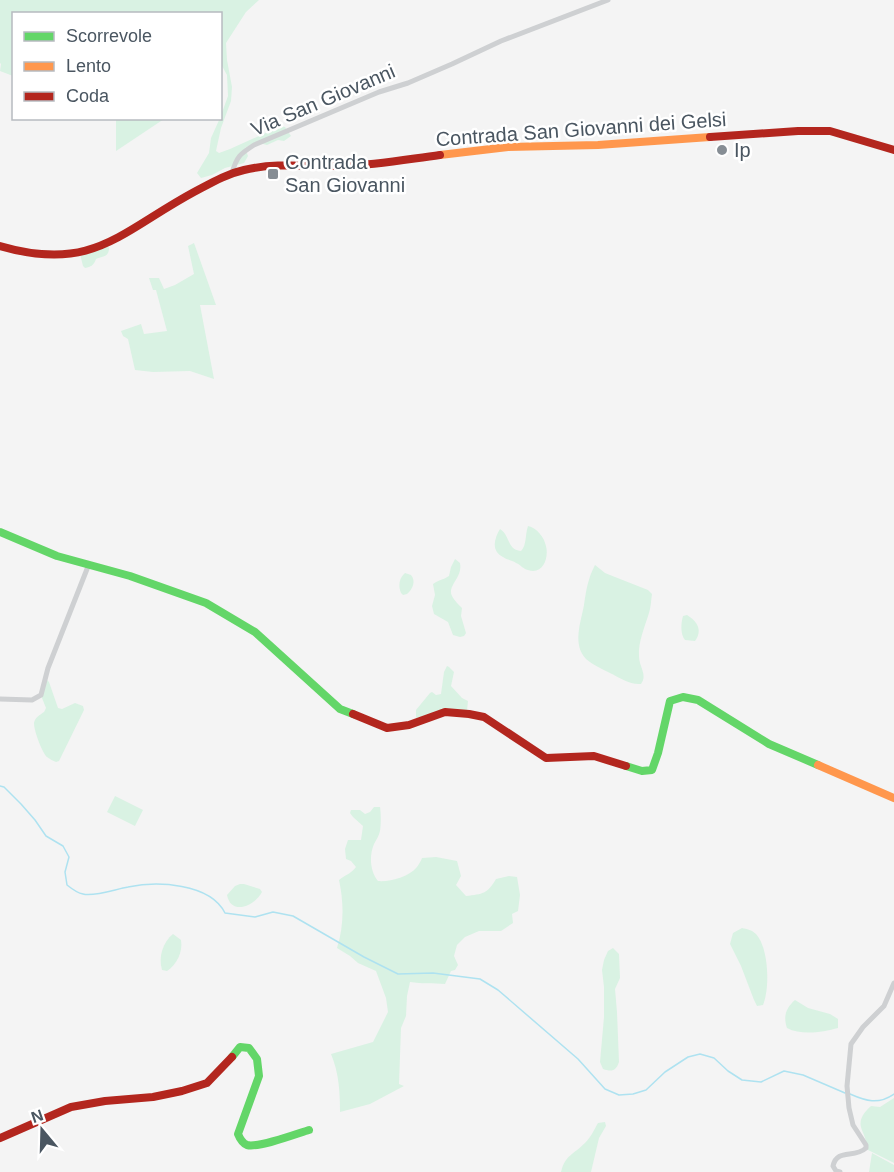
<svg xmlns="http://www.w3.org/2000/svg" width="894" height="1172" font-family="Helvetica,sans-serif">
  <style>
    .green { fill: #d9f2e3 }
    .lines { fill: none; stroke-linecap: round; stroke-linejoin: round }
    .stream { stroke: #aee2f0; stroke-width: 1.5 }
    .street { stroke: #ced0d2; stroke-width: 5 }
    .fast { stroke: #63d668; stroke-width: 8 }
    .slow { stroke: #ff974d; stroke-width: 8 }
    .jam { stroke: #b3261e; stroke-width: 8 }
    .poi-dot { fill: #868d94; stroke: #fff; stroke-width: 2 }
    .labels { text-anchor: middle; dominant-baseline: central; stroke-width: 5; stroke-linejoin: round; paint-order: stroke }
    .street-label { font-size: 20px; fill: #4a5661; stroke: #fff }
    .poi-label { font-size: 20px; fill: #4a5661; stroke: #fff; text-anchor: start }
  </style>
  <rect width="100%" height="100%" fill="#f4f4f4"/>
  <!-- green -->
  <g class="green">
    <polygon points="0,0 259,0 246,12 226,43 227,60 232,87 231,101 221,128 216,151 219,153 230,149 281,126 285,127 291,136 284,141 278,140 267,145 256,142 245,148 248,156 244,163 225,168 212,175 201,178 197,173 209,153 211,138 220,118 228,96 227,75 222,66 221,66 220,14 14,14 13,76 0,71 1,64 0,63"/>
    <polygon points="116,118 164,118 164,119 116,151"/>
    <polygon points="194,243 216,305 200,305 214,379 190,371 153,372 135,370 128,339 123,336 121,331 141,324 144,334 167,331 156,290 153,290 149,278 159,278 164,289 175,285 194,274 188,246"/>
    <path d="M 107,246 L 109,248 C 109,257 103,256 96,259 C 94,265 91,267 85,268 L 83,266 L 80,254 Z"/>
    <path d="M 528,526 C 537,528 544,537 546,546 C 549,558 543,575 528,570 C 523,569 521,565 516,563 C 512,560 507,560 503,557 C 491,551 494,539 500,529 C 510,535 507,550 521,551 C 527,545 525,534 528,526 Z"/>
    <path d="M 455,559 L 460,563 C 463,578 447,585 452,596 C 454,600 459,605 462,608 L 461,616 L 466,633 L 464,636 L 460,637 L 453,635 L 448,622 L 434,614 L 432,606 L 435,595 L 433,584 C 438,580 443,580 449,576 L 451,567 Z"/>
    <path d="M 595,565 L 605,573 L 615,577 L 648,590 L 652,594 C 651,600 651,607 649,613 C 645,626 638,642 639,656 C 639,667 648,675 641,684 C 630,685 620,678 610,673 C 602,669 593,665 586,659 C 572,644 581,622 584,605 C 586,591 588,578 595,565 Z"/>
    <path d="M 405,573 L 411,575 C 416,581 413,589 407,594 L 403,595 L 401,593 C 398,586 399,578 405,573 Z"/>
    <path d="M 687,615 C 697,621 703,630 695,641 L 685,640 C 680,634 681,623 683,616 Z"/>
    <polygon points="447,666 449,667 454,672 451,686 462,698 468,701 467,711 416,718 416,710 430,693 432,692 436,695 441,694 444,672"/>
    <path d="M 46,679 L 49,682 L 58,708 L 62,709 L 75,703 L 83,706 L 84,710 L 59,761 L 56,762 C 53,761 50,759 47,757 C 42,752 34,731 34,723 C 35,717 40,715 44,712 L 46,708 L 42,698 Z"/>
    <polygon points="115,796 143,810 135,826 107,812"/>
    <path d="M 374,807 L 380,807 C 381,812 381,826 380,831 C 379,836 376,840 374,844 C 369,856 370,871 378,881 C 390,882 409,877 417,867 C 419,864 421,861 422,858 L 436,857 L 457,861 L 461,876 L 456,885 L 466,896 C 483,894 487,894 496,879 L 509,876 L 517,877 L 520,895 L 518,911 L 512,914 L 513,923 L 501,931 L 479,931 L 465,937 L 457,945 L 454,956 L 458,965 L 455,970 L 451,971 L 445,984 C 433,983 422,984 410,982 L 407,996 L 406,1016 L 401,1028 L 399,1084 L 404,1086 L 370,1104 L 340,1112 C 340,1092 339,1073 331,1054 L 373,1042 L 388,1012 L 386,998 L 376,971 L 358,963 L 350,956 L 337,948 C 344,926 344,903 339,880 C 345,875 352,873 356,867 L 351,861 L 346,859 L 345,849 L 348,840 L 361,840 L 363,826 L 353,817 L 350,813 L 351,810 L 360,810 L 365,814 L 370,812 Z"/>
    <path d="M 240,884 L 244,884 L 260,889 L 262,892 C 255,906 231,916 227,895 L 235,886 Z"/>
    <path d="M 742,928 C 747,929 752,930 756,934 C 769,948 770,989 763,1005 L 757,1006 L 754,1000 L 741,966 L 730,944 L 733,933 Z"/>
    <path d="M 173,934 L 181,940 C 183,952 177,964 167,971 L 162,970 C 158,957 163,942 173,934 Z"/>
    <path d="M 613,948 L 619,954 L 620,978 L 615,989 L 617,1012 L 619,1062 C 616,1071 612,1072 603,1069 L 600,1062 L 604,1017 L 604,987 L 602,970 L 604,960 L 608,951 Z"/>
    <path d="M 795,1000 L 808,1008 L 830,1014 L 838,1019 L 838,1028 C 823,1032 802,1036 787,1028 C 783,1016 786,1008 795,1000 Z"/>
    <path d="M 894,1098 L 894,1163 L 866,1149 C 869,1131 849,1126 871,1106 L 880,1107 Z"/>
    <path d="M 605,1122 L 606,1126 L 599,1138 L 591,1172 L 561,1172 C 565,1155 573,1155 585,1143 C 591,1137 594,1130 598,1123 Z"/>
    <polygon points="872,1153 894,1165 894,1172 869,1172"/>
  </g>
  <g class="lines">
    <!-- stream -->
    <g class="stream">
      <path d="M 0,786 L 4,787 L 21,804 L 35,820 L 46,836 L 63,846 L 69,857 L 65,872 L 67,885 C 72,889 77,893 83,894 C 94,897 116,889 128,887 C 157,881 210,883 225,913 L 255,917 L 273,912 L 293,916 L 364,957 L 398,974 L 433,973 L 480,979 L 498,990 L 578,1059 L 605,1089 L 619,1095 L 633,1094 L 646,1090 L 665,1072 L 688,1057 L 700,1054 L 714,1058 L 728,1071 L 742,1080 L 761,1082 L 784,1071 L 803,1075 L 845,1093"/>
      <path d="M 850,1094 C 866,1101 878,1105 894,1094"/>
    </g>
    <!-- street -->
    <g class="street">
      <path d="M 232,173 C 237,156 240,154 254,145 L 379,92 L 408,83 L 452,64 L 501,41 L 608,0"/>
      <polyline points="0,699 32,700 41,695 48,668 89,564"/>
      <path d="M 840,1172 L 836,1171 L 833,1166 C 837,1148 854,1159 866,1148 L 866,1145 L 853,1125 L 849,1108 L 847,1086 L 851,1044 L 863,1027 L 884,1006 L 894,983"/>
    </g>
    <!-- fast -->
    <g class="fast">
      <polyline points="0,532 57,556 130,576 206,603 255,632 340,709 353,714"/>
      <polyline points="626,766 642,771 652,770 658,753 670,701 683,697 698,700 769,744 818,765"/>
      <path d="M 232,1057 L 240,1047 L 249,1048 L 257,1059 L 259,1076 L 238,1134 C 240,1139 242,1143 247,1145 C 259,1148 296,1134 309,1130"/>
    </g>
    <!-- slow -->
    <g class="slow">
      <polyline points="440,155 508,147 598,145 710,137"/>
      <polyline points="818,765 894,798"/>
    </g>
    <!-- jam -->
    <g class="jam">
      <polyline points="710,137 798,131 830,131 894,150"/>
      <path d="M 0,246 C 93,273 120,232 194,192 C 211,183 226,174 244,170 C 277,162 311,167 345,166 C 377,165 409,159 440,155"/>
      <polyline points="353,714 387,728 409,725 445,712 469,714 484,717 546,758 594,756 626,766"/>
      <polyline points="0,1138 71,1107 105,1101 153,1097 182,1091 207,1083 232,1057"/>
    </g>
  </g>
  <!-- markers -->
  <g class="poi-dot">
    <circle cx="722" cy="150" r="6"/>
    <rect x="267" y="168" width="12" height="12" rx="3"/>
  </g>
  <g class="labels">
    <!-- street labels -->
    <g class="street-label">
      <text transform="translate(323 100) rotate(-23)">Via San Giovanni</text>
      <text transform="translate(581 129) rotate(-4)">Contrada San Giovanni dei Gelsi</text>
    </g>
    <!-- poi labels -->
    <g class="poi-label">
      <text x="734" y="150">Ip</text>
      <text x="285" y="162">Contrada<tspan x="285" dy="23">San Giovanni</tspan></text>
    </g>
  </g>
  <!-- legend -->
  <rect x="12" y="12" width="210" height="108" fill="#ffffff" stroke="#b7bbc0" stroke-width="1.5"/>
  <rect x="24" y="32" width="30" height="9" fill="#63d668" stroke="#b7bbc0" stroke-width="1.5"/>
  <text x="66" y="42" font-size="18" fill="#4a5661">Scorrevole</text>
  <rect x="24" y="62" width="30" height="9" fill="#ff974d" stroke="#b7bbc0" stroke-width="1.5"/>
  <text x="66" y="72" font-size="18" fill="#4a5661">Lento</text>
  <rect x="24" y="92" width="30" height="9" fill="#b3261e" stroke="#b7bbc0" stroke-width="1.5"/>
  <text x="66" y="102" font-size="18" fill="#4a5661">Coda</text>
  <!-- north arrow -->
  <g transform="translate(42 1130) rotate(341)" stroke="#ffffff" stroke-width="4.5" paint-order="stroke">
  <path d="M0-4.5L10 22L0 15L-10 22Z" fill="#4a5661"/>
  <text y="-9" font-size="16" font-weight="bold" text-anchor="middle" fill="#4a5661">N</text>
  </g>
</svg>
